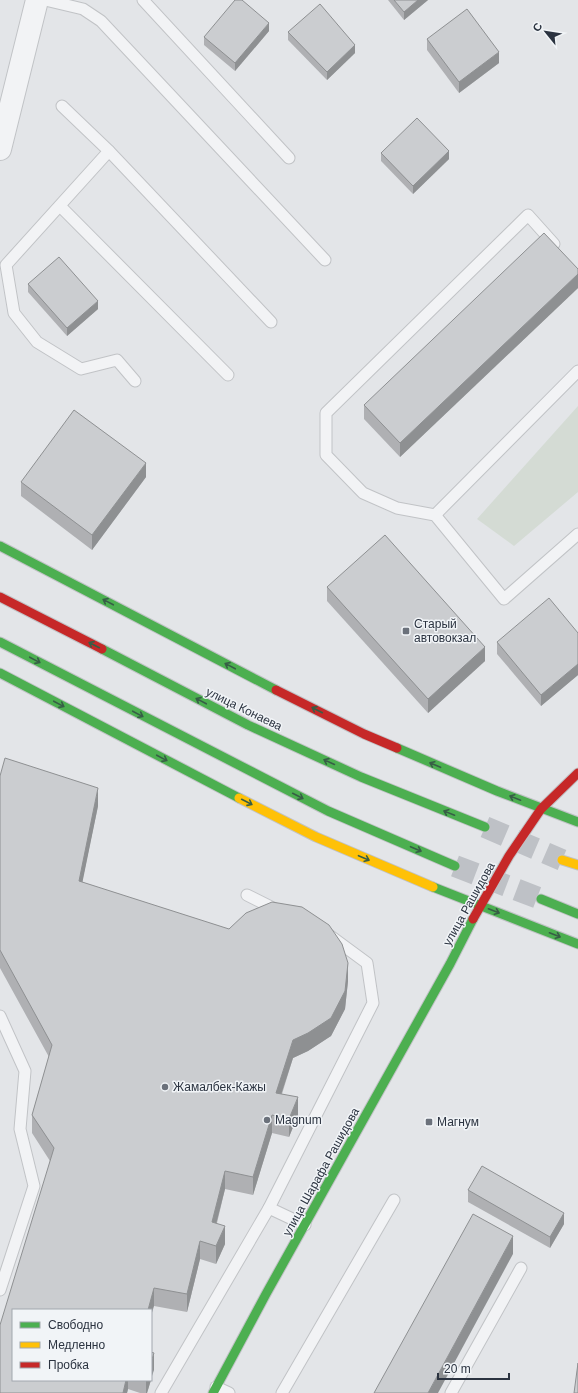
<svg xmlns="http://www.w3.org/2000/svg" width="578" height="1393" font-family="Arial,sans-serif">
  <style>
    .green { fill: #d4dbd4 }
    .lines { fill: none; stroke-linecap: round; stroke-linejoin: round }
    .secondary-tunnel { stroke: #bec1c6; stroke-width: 22; stroke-dasharray: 22 11; stroke-linecap: butt }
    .lane-casing { stroke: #c1c3c6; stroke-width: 13 }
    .street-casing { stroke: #c1c3c6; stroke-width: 24 }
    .fast-casing { stroke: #c1c3c6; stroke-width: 11 }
    .slow-casing { stroke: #c1c3c6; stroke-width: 11 }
    .jam-casing { stroke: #c1c3c6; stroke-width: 11 }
    .lane { stroke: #f2f3f5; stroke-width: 11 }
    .street { stroke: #f2f3f5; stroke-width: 22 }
    .fast { stroke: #4caf50; stroke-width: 9 }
    .slow { stroke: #ffc107; stroke-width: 9 }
    .jam { stroke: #c62828; stroke-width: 9 }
    .wall { fill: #afb0b3 }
    .shaded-wall { fill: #8e9092 }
    .building { fill: #cbcdd0; stroke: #8e9092 }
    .oneway { stroke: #375e46 }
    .poi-dot { fill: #6b717b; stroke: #f1f4f7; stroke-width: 1.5 }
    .labels { text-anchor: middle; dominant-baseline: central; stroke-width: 3; stroke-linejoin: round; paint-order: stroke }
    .poi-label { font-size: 12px; fill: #2b3340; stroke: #f1f4f7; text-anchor: start }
    .street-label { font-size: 12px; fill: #2b3340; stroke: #f1f4f7 }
  </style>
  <rect width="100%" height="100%" fill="#e3e5e8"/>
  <!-- green -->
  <polygon class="green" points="578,406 578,492 514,546 477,519"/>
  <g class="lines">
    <!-- secondary-tunnel -->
    <g class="secondary-tunnel">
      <polyline points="485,827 562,860"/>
      <polyline points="455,866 541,899"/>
    </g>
    <!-- lane casing -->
    <g class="lane-casing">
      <g id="lane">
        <polyline points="45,0 83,9 101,21 325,260"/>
        <polyline points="143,0 289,158"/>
        <polyline points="62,106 109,151 271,322"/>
        <polyline points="109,151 6,265 14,313 37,342 81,369 117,360 135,381"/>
        <polyline points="60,206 228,375"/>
        <polyline points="554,244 528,215 326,413 326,455 363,493 397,508 435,515 504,599 578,534"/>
        <polyline points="435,515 578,371"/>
        <polyline points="247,895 279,911"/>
        <polyline points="0,1016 25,1071 20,1129 34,1186 0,1290"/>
        <polyline points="305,1225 269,1208 373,1003 367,963 329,935"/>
        <polyline points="216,1387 229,1393"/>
        <polyline points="161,1393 269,1208"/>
        <polyline points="282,1393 394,1200"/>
        <polyline points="451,1393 521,1268"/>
      </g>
    </g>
    <!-- street casing -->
    <g class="street-casing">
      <polyline id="street" points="0,149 37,0"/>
    </g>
    <!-- fast casing -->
    <g class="fast-casing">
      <g id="fast">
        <polyline points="0,546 276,690"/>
        <polyline points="0,642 328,811 455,866"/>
        <polyline points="102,649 248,725 361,777 485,827"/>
        <polyline points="0,673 239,798"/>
        <polyline points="397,748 497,791 578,822"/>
        <polyline points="433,887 578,944"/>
        <polyline points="541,899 578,914"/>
        <polyline points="213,1393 266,1294 450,964 473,919"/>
      </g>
    </g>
    <!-- slow casing -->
    <g class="slow-casing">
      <g id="slow">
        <polyline points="239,798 316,837 433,887"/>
        <polyline points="562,860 578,865"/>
      </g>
    </g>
    <!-- jam casing -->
    <g class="jam-casing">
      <g id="jam">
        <polyline points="0,597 102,649"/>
        <polyline points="276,690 364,734 397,748"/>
        <polyline points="473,919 509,856 541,809 578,773"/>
      </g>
    </g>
    <!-- lane -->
    <use href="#lane" class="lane"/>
    <!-- street -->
    <use href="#street" class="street"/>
    <!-- fast -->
    <use href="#fast" class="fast"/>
    <!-- slow -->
    <use href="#slow" class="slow"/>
    <!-- jam -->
    <use href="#jam" class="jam"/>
  </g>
  <!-- wall -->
  <g class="wall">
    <polygon points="388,0 428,0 404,20"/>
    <polygon points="269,31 235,71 204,45 204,37"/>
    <polygon points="288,32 355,53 327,80 288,40"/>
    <polygon points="427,39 499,63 459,93 427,50"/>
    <polygon points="381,153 449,159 413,194 381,161"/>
    <polygon points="578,269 578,288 400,457 364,419 364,405"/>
    <polygon points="28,284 98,309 67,336 28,292"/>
    <polygon points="146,477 92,550 21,496 21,482"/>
    <polygon points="327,587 485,661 428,713 327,601"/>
    <polygon points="578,633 578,675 541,706 497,654 497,642"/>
    <polygon points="0,776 98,806 82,882 348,981 345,1009 331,1036 308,1051 293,1058 282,1094 298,1115 289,1137 272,1133 253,1195 225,1189 217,1223 225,1244 216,1264 200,1259 187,1312 154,1306 13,1380 151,1380 147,1393 140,1393 128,1389 127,1393 0,1393 50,1161 32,1133 32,1115 49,1057 0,968"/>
    <polygon points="468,1190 564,1224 550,1248 468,1202"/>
  </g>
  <!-- shaded-wall -->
  <g class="shaded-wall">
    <polygon points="418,0 428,0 404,20 404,12"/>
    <polygon points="269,23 269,31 235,71 235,63"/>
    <polygon points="355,45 355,53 327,80 327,72"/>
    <polygon points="499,52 499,63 459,93 459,82"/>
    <polygon points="449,151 449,159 413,194 413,186"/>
    <polygon points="578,274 578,288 400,457 400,443"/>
    <polygon points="98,301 98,309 67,336 67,328"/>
    <polygon points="146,463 146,477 92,550 92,535"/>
    <polygon points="485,647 485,661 428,713 428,699"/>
    <polygon points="578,664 578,675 541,706 541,695"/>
    <polygon points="98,788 98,806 79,899 79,881"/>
    <polygon points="348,963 348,981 345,1009 331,1036 308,1051 293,1058 276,1110 276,1093 293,1040"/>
    <polygon points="298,1097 298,1115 289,1137 289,1119"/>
    <polygon points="272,1115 272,1133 253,1195 253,1177"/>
    <polygon points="225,1171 225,1189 212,1240 212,1222"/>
    <polygon points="564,1213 564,1224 550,1248 550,1237"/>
    <polygon points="225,1226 225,1244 216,1264 216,1246"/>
    <polygon points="513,1236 513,1254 438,1393 428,1393"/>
    <polygon points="200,1241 200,1259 187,1312 187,1294"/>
    <polygon points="154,1288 154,1306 151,1316 151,1310 148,1310"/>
    <polygon points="154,1353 154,1370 151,1379 151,1362"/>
    <polygon points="126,1380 128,1380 128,1389 127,1393 123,1393"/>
    <polygon points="146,1380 151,1380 147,1393 146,1393"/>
  </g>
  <!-- building -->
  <g class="building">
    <polygon points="235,0 242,0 269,23 235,63 204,37"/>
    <polygon points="394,0 418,0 404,12"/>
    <polygon points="320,4 355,45 327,72 288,32"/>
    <polygon points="467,9 499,52 459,82 427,39"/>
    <polygon points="417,118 449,151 413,186 381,153"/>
    <polygon points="544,233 578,269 578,274 400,443 364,405"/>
    <polygon points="59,257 98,301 67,328 28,284"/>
    <polygon points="74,410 146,463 92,535 21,482"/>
    <polygon points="385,535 485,647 428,699 327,587"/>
    <polygon points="549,598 578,633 578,664 541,695 497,642"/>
    <polygon points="5,758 98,788 79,881 229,929 246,913 272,902 302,907 329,925 342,944 348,963 345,991 331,1018 308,1033 293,1040 276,1093 298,1097 289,1119 272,1115 253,1177 225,1171 212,1222 225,1226 216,1246 200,1241 187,1294 154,1288 148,1310 13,1310 13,1380 126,1380 123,1393 0,1393 0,1325 54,1148 32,1115 52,1045 0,950 0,776"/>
    <polygon points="482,1166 564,1213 550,1237 468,1190"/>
    <polygon points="473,1214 513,1236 428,1393 374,1393"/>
    <polygon points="151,1352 154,1353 151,1362"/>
    <polygon points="578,1363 578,1393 574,1393"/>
  </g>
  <!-- one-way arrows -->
  <defs><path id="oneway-shaft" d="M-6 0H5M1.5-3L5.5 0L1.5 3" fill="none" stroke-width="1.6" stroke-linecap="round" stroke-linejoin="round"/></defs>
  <g class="oneway">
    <use href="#oneway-shaft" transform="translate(108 602) rotate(-152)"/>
    <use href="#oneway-shaft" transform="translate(94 645) rotate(-153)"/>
    <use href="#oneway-shaft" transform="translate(35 660) rotate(28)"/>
    <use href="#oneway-shaft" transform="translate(230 666) rotate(-152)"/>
    <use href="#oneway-shaft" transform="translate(201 701) rotate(-152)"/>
    <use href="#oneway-shaft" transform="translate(59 704) rotate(28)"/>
    <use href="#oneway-shaft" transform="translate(317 710) rotate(-153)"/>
    <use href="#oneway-shaft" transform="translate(138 714) rotate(28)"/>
    <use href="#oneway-shaft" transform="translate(162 758) rotate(28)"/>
    <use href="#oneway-shaft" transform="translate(329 762) rotate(-155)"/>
    <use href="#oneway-shaft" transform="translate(435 765) rotate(-157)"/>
    <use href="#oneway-shaft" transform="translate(298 796) rotate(27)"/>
    <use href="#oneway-shaft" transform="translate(515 798) rotate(-158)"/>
    <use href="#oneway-shaft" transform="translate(247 802) rotate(27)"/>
    <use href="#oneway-shaft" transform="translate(449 813) rotate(-158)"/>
    <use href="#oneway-shaft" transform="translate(416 849) rotate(23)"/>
    <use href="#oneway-shaft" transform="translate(364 858) rotate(23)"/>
    <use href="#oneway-shaft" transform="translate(494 911) rotate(21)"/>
    <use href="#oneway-shaft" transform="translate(555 935) rotate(21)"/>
  </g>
  <!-- markers -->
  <g class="poi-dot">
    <rect x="402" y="627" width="8" height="8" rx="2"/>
    <circle cx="165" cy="1087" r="4"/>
    <circle cx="267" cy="1120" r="4"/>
    <rect x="425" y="1118" width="8" height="8" rx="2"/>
  </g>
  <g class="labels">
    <!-- poi labels -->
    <g class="poi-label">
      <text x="414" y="624">Старый<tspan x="414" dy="14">автовокзал</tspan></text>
      <text x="173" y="1087">Жамалбек-Кажы</text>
      <text x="275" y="1120">Magnum</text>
      <text x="437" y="1122">Магнум</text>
    </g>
    <!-- street labels -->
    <g class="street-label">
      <text transform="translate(244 709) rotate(26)">улица Конаева</text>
      <text transform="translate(469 904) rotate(-61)">улица Рашидова</text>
      <text transform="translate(321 1172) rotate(-61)">улица Шарафа Рашидова</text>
    </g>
  </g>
  <!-- legend -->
  <rect x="12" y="1309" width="140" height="72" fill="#f1f4f7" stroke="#a2a7ae"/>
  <rect x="20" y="1322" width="20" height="6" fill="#4caf50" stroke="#a2a7ae"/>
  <text x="48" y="1329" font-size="12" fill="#2b3340">Свободно</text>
  <rect x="20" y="1342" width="20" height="6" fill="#ffc107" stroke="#a2a7ae"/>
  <text x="48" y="1349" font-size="12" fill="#2b3340">Медленно</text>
  <rect x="20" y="1362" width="20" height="6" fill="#c62828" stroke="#a2a7ae"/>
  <text x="48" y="1369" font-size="12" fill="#2b3340">Пробка</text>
  <!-- north arrow -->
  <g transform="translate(546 32) rotate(300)" stroke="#f1f4f7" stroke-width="3" paint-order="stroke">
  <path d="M0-3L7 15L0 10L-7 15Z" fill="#2b3340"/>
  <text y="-6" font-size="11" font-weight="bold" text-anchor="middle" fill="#2b3340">С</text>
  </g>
  <!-- scale -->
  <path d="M438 1373v6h71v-6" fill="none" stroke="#2b3340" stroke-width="2"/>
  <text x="444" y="1373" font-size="12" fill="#2b3340" stroke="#f1f4f7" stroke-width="3" paint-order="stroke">20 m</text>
</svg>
